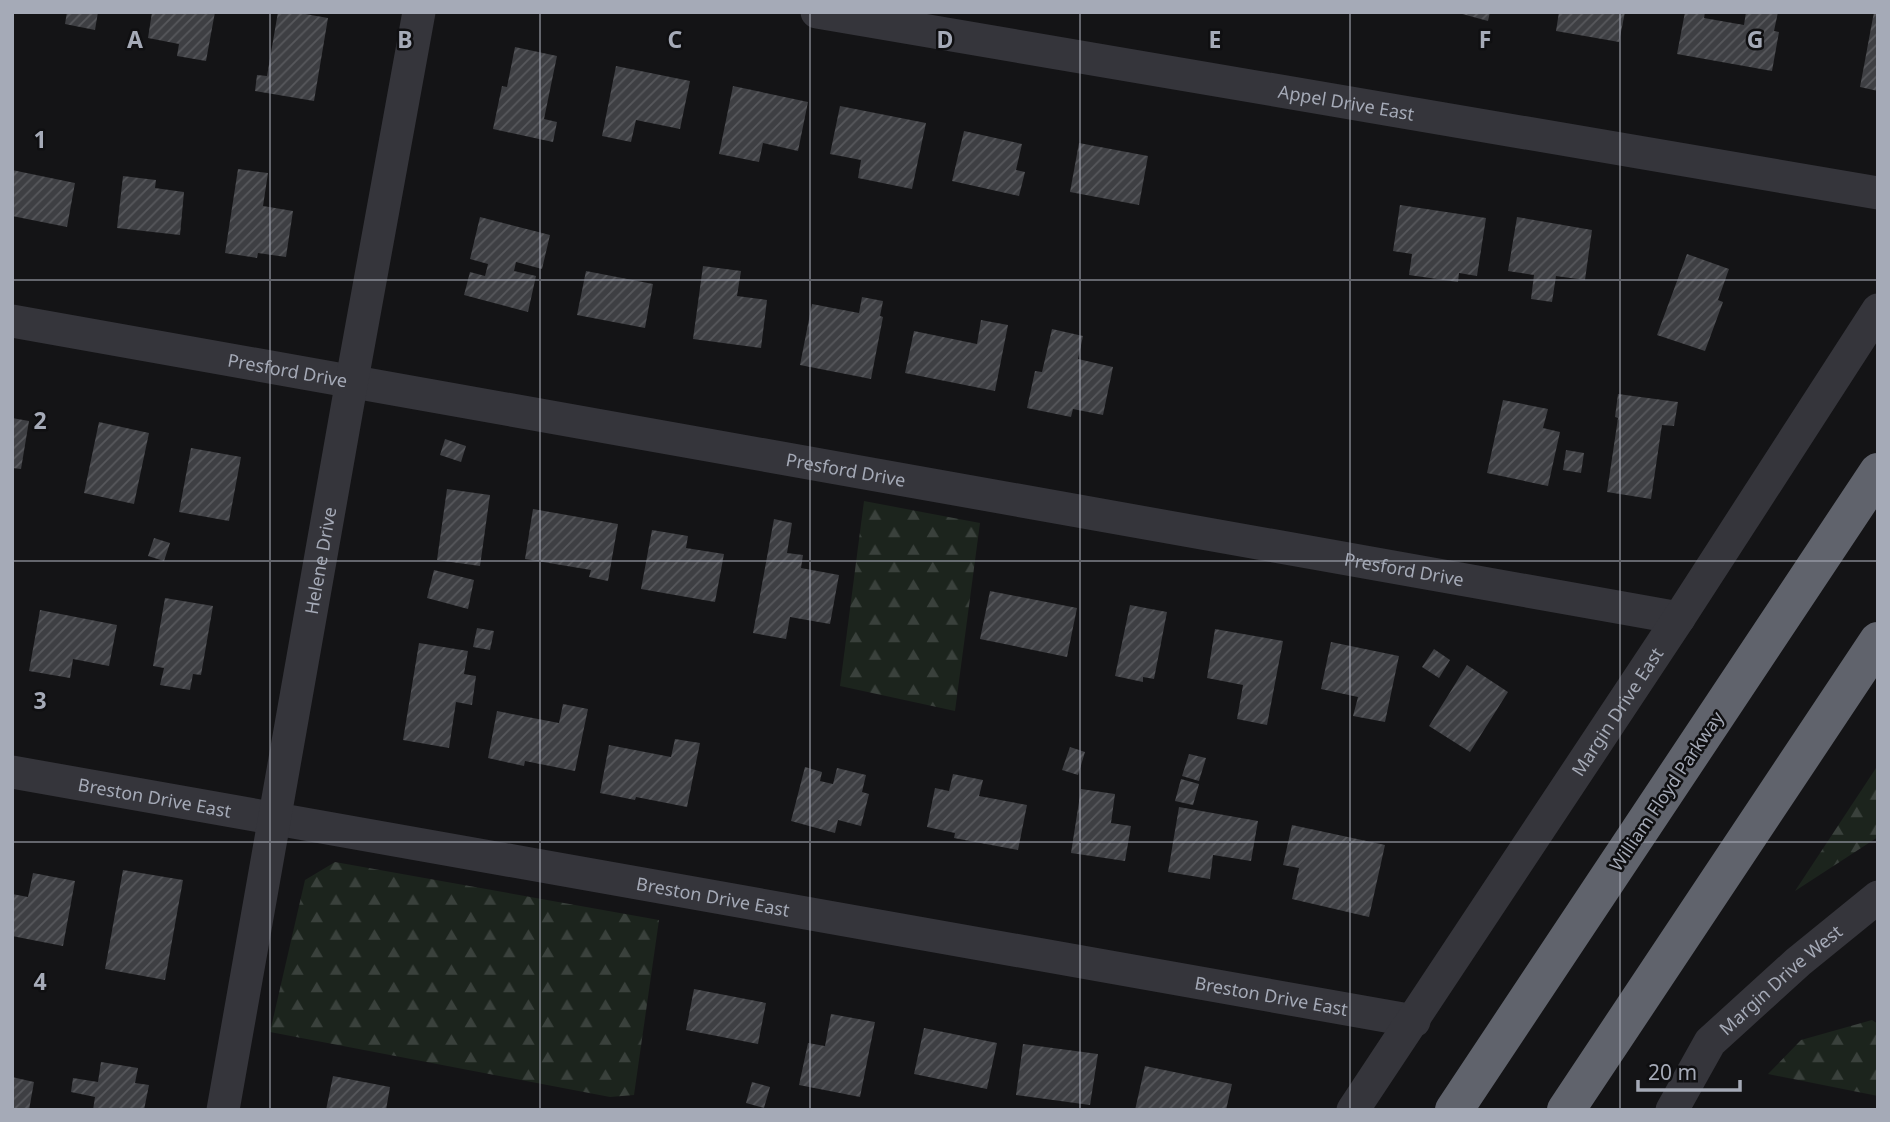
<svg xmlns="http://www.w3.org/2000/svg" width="1890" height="1122" font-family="'Noto Sans',sans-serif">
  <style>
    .forest { fill: url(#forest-firs) }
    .building { fill: url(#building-hatch) }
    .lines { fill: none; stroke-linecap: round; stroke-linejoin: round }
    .street { stroke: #35353b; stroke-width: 33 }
    .highway { stroke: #60636c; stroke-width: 38 }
    .grid { fill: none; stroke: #a5aab7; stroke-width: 2; stroke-opacity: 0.55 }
    .labels { text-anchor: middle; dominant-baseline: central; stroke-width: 5; stroke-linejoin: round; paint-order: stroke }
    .street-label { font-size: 18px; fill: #a5aab7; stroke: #0f0f11 }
    .grid-label { font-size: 23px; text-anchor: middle; font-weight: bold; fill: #a5aab7; stroke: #0f0f11; stroke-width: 5; stroke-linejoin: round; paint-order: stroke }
  </style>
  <defs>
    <pattern id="forest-firs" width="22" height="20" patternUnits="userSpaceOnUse" patternTransform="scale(1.75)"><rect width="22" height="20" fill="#1c241d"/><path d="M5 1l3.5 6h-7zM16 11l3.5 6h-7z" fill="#3a413c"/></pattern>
    <pattern id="building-hatch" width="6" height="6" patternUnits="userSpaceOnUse" patternTransform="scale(1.75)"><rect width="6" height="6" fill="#3e3f43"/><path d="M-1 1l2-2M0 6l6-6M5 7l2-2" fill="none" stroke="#57585c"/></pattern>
  </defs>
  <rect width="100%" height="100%" fill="#141416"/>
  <!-- forest -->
  <g class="forest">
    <polygon points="864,501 980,523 955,711 840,686"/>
    <polygon points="1878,765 1878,837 1795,891"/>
    <polygon points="335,862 659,920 634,1095 610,1097 270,1032 305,880"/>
    <polygon points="1872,1020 1878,1024 1878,1096 1768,1074 1801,1040"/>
  </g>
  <!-- building -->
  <g class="building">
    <polygon points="67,12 98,12 95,30 65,24"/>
    <polygon points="152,12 215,12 206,61 177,56 179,44 148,38"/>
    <polygon points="278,12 294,12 328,18 314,101 255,91 257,75 267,76"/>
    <polygon points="1455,12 1490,12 1488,21"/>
    <polygon points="1559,12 1625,12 1619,42 1556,31"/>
    <polygon points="1685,12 1705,12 1704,18 1744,25 1746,12 1778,12 1774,31 1779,32 1772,71 1677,54"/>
    <polygon points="1874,12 1878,12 1878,91 1860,87"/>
    <polygon points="515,47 557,56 544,119 557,122 553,142 493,129 502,86 507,87"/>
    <polygon points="616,66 690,81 680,129 636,120 631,142 602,136"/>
    <polygon points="733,86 808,102 798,151 763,143 759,162 719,154"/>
    <polygon points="840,106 926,123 912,189 858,178 861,160 830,154"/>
    <polygon points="964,131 1022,144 1016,170 1025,172 1019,196 952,181"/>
    <polygon points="1079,143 1148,156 1139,205 1070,192"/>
    <polygon points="238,169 268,173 263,206 293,211 286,257 258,253 257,258 225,253"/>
    <polygon points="12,170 75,183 67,227 12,216"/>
    <polygon points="123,176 156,180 155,188 184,192 180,235 117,228"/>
    <polygon points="1400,205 1486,218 1477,276 1459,273 1458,282 1409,275 1412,254 1393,251"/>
    <polygon points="480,217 550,235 542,269 516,262 514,271 536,276 528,312 464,295 470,272 485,276 488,264 470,259"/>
    <polygon points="1517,217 1592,230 1585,280 1556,276 1552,302 1531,299 1534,275 1508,271"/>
    <polygon points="1687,254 1729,269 1718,300 1723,302 1705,351 1657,335"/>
    <polygon points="703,266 741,271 737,296 767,300 761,348 693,339"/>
    <polygon points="586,271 653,284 645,328 577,315"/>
    <polygon points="862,297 883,301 880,316 883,317 871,379 800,365 812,304 859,313"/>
    <polygon points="981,320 1008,325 995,391 905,373 914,331 977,344"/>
    <polygon points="1052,329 1083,336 1078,359 1113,367 1103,415 1073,409 1071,417 1027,408 1035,371 1042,372"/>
    <polygon points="1618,394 1678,402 1674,426 1662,425 1651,499 1607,492 1618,418 1615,417"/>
    <polygon points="1503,400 1548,409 1543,428 1560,432 1548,486 1487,473"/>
    <polygon points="12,418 29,421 21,469 12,468"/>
    <polygon points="99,422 149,433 134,504 84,493"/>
    <polygon points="445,439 466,446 461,462 440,455"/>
    <polygon points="191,448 241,457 229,521 179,512"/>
    <polygon points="1566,450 1584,453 1581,473 1563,470"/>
    <polygon points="447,489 490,495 480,566 437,560"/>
    <polygon points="533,509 618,524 608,581 589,577 591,570 525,559"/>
    <polygon points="774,519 792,523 787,553 803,555 801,568 839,575 830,624 790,617 786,639 753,633"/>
    <polygon points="652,530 688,536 686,548 724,554 715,602 641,589"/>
    <polygon points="154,538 170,543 164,561 148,556"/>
    <polygon points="434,570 474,580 468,609 427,598"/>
    <polygon points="990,591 1077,608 1067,657 980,639"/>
    <polygon points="165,598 213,606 201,675 193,674 190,690 160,685 164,668 153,666"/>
    <polygon points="1130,605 1167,612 1154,679 1143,677 1143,682 1115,676"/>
    <polygon points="40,610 117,625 109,666 73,659 70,678 29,671"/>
    <polygon points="477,628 494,631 490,650 473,647"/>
    <polygon points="1215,629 1283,641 1267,725 1237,719 1243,685 1207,678"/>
    <polygon points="1331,642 1399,656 1385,722 1353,716 1358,697 1321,689"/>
    <polygon points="419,643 468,651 464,674 476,676 472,705 456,702 449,748 403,740"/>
    <polygon points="1434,649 1450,660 1439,678 1422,667"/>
    <polygon points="1467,665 1508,692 1470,752 1429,726"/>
    <polygon points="563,704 588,709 575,771 525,761 524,766 488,758 497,711 559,723"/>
    <polygon points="675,739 700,743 687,807 636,797 635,800 600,793 609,745 671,757"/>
    <polygon points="1070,747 1085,752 1078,775 1062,770"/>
    <polygon points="1189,754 1206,758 1199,781 1182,776"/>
    <polygon points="805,767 822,772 820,781 833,784 837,768 866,775 862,792 869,794 861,826 838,820 835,833 791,821"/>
    <polygon points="953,774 983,780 979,796 1027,805 1018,850 954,838 955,833 927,827 935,788 949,791"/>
    <polygon points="1181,779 1199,784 1193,805 1175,801"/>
    <polygon points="1081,789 1115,794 1111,823 1131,826 1125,861 1071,853"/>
    <polygon points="1179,807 1258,821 1251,861 1213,855 1210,879 1168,872"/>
    <polygon points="1292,825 1385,845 1369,917 1292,899 1299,868 1283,865"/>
    <polygon points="123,870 183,880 165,980 105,969"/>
    <polygon points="33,873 75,881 63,946 12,936 12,894 28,897"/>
    <polygon points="694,989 766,1003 758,1044 686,1030"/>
    <polygon points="831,1014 875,1022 860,1097 799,1085 808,1043 825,1046"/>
    <polygon points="924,1028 997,1043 987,1089 914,1074"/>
    <polygon points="1023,1044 1098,1054 1090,1105 1016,1095"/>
    <polygon points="101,1062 138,1068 135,1083 149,1085 144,1110 93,1110 95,1097 71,1092 73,1078 98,1082"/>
    <polygon points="1145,1066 1232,1084 1226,1110 1135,1110"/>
    <polygon points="333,1076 390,1087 386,1110 326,1110"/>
    <polygon points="12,1077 34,1082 29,1110 12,1110"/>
    <polygon points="752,1082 770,1087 764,1108 746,1103"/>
  </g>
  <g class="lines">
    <!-- street -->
    <g class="street">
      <path id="s1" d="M 817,12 L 1878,193"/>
      <path id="s2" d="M 12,321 L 1679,618"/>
      <path id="s3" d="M 12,772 L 1414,1021"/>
      <path id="s4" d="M 223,1110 L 352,380 L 419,12"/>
      <path id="s5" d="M 1353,1110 L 1679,618 L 1878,310"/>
      <path id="s6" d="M 1672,1110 L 1710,1042 L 1798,962 L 1878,897"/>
    </g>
    <!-- highway -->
    <g class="highway">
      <polyline points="1454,1110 1878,472"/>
      <polyline points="1566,1110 1878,641"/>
    </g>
  </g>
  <!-- grid -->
  <path class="grid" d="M 270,12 L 270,1110M 540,12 L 540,1110M 810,12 L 810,1110M 1080,12 L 1080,1110M 1350,12 L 1350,1110M 1620,12 L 1620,1110M 12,280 L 1878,280M 12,561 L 1878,561M 12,842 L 1878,842"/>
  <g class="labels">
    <!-- street labels -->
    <g class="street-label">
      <text stroke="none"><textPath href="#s1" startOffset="537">Appel Drive East</textPath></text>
      <text stroke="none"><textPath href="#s2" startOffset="280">Presford Drive</textPath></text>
      <text stroke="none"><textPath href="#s2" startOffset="847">Presford Drive</textPath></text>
      <text stroke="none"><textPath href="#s4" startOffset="558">Helene Drive</textPath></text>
      <text stroke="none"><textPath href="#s2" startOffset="1414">Presford Drive</textPath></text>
      <text stroke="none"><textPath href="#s5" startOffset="478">Margin Drive East</textPath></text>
      <text transform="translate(1666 791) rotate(-56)">William Floyd Parkway</text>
      <text stroke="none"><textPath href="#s3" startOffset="145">Breston Drive East</textPath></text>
      <text stroke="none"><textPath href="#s3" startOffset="712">Breston Drive East</textPath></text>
      <text stroke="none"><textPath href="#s6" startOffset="172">Margin Drive West</textPath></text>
      <text stroke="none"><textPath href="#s3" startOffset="1279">Breston Drive East</textPath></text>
    </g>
  </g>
  <g class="grid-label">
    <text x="135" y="48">A</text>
    <text x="405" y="48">B</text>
    <text x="675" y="48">C</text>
    <text x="945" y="48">D</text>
    <text x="1215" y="48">E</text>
    <text x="1485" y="48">F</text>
    <text x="1755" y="48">G</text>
    <text x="40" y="148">1</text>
    <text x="40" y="429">2</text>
    <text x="40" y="709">3</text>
    <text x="40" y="990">4</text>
  </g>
  <!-- border -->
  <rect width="1890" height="1122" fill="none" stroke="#a5aab7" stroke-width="28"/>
  <!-- scale -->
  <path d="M1638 1080v10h102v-10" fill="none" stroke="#a5aab7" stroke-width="3.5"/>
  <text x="1648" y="1080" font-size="21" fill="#a5aab7" stroke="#0f0f11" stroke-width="5" paint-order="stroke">20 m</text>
</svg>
